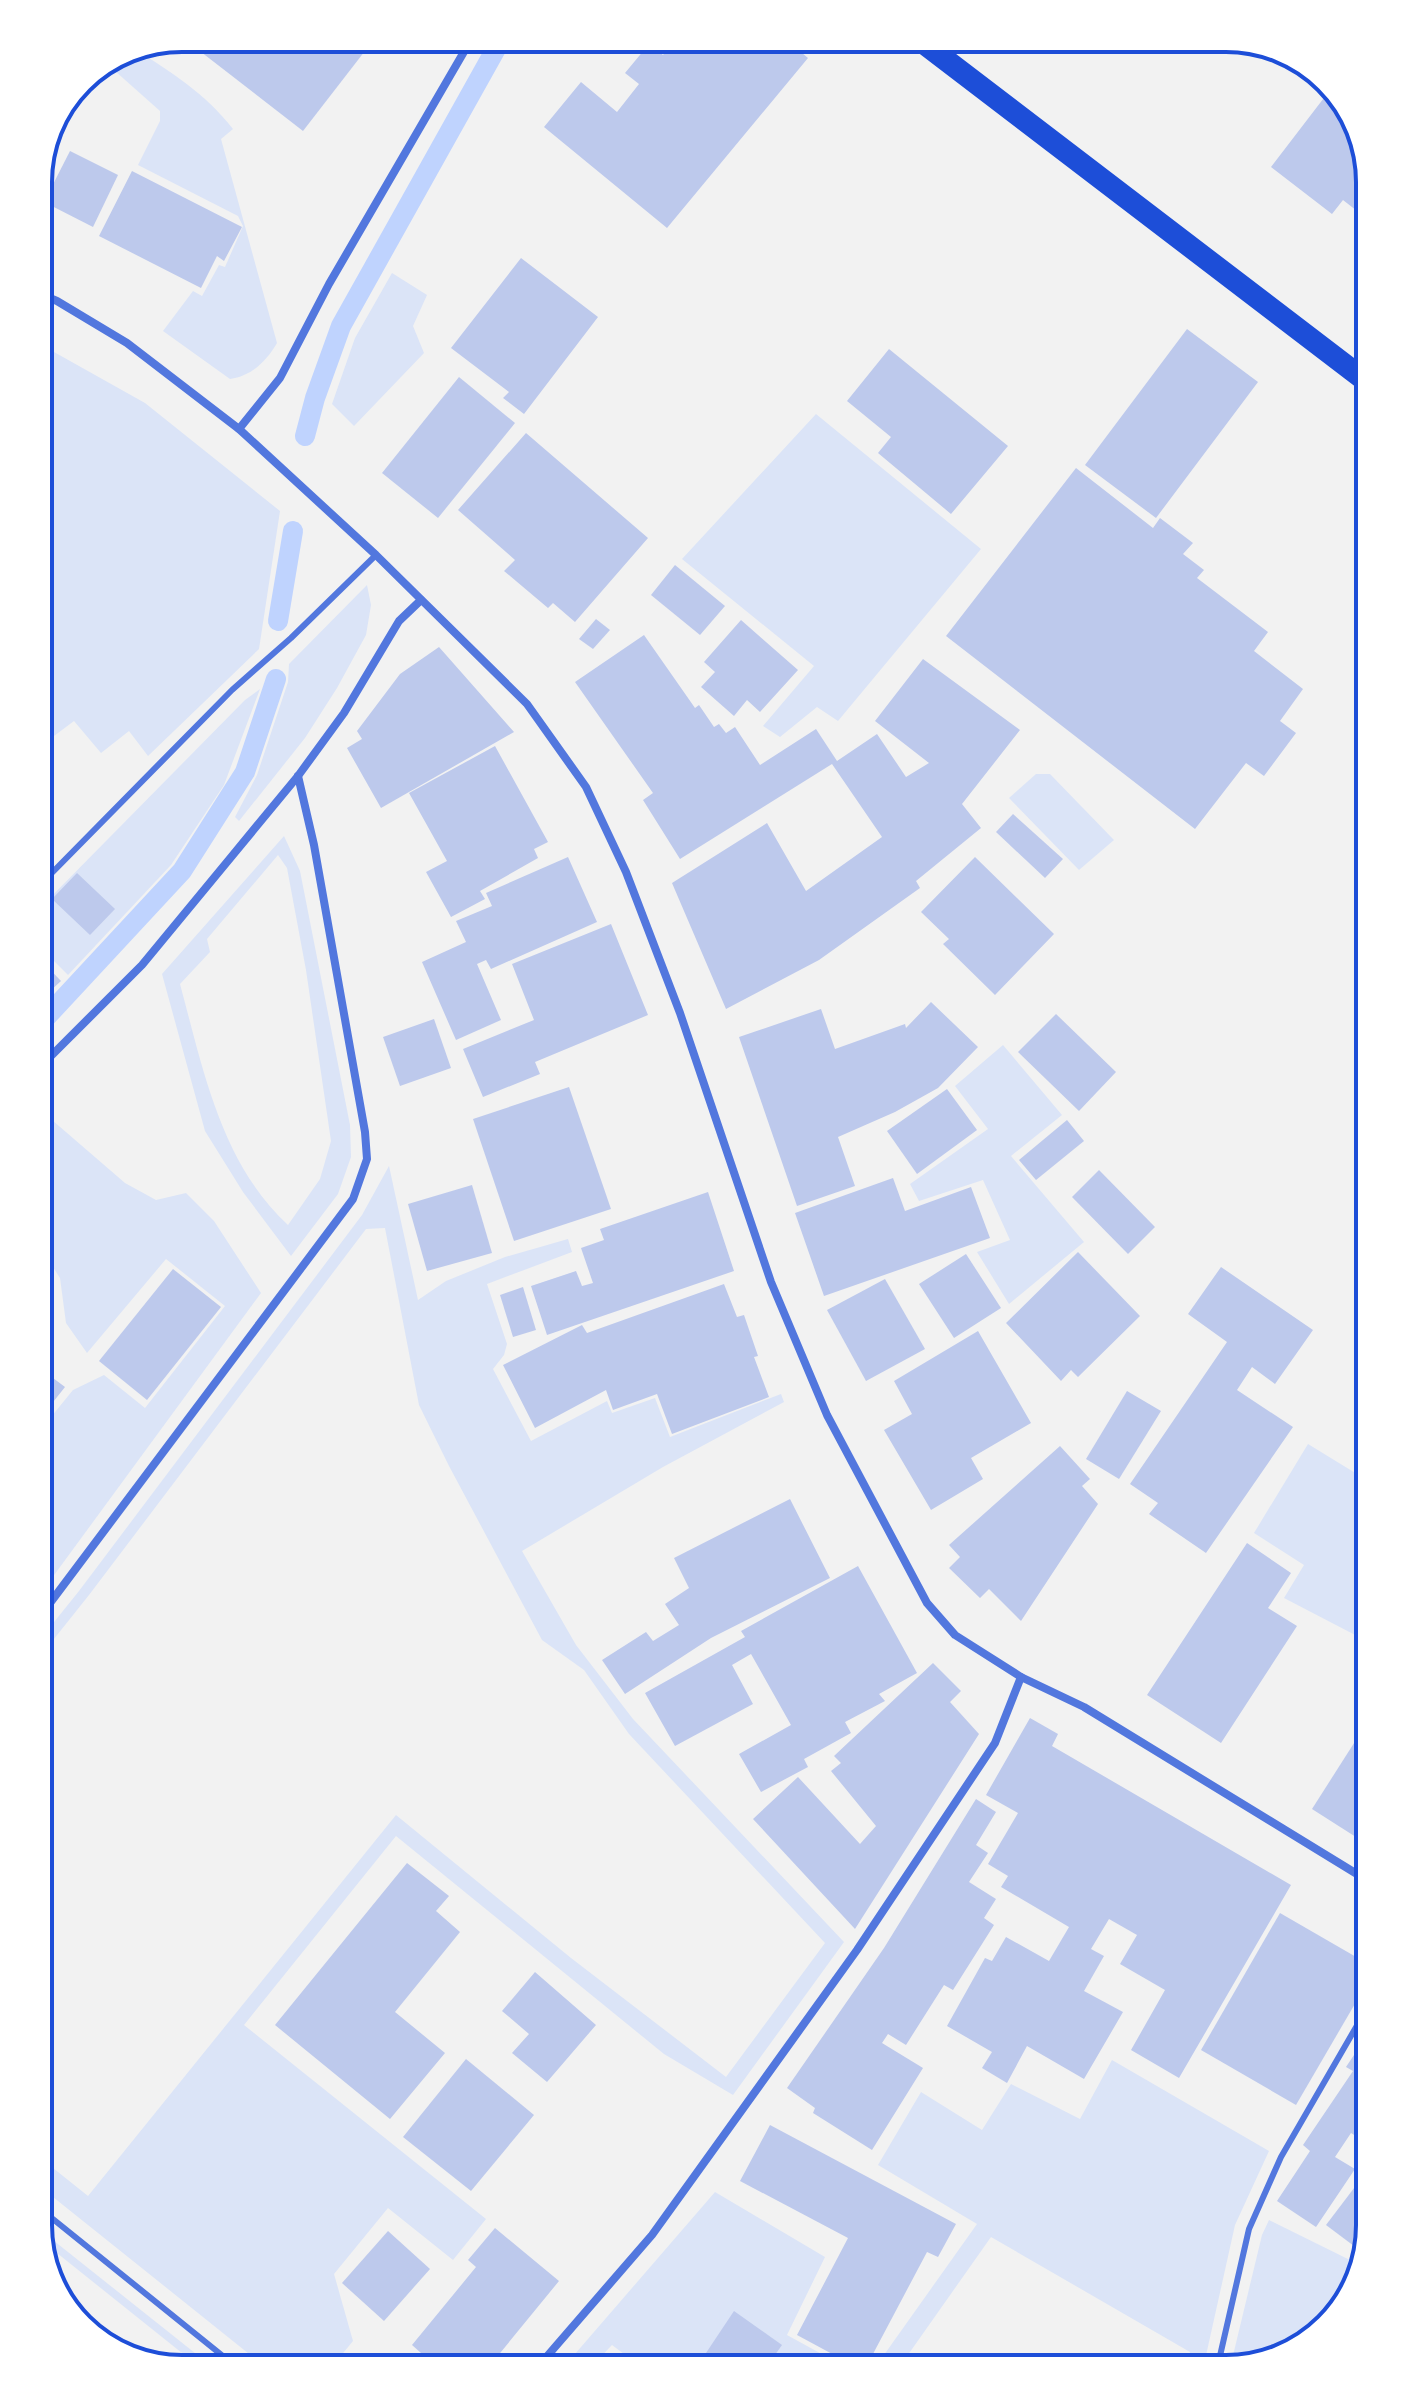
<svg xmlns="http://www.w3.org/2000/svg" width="1408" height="2407" font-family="Jost,sans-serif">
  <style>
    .green { fill: #dbe4f7; fill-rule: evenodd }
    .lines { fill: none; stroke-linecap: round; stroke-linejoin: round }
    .stream { stroke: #bfd3fe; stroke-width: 20 }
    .building { fill: #bdc9ec }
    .service { stroke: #5277de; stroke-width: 6 }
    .minor { stroke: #5277de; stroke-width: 8 }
    .trunk { stroke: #1d4ed8; stroke-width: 22 }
    .rim { fill: none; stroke: #1d4ed8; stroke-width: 4 }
  </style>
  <rect width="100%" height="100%" fill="#f2f2f2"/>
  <!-- green -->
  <g class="green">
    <path d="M 133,48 C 170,71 206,94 233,129 L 221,139 L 277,343 C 266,362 251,376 230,379 L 163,331 L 193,291 L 202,296 L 219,265 L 225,267 L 243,226 L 238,216 L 138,165 L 160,121 L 160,111 L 106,63 Z"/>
    <polygon points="392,273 427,295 413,326 424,353 354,426 332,404 355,338"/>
    <polygon points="38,347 54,352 145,403 280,511 259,649 148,756 129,731 101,753 74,721 38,748"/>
    <polygon points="816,414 981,549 838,721 817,707 780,737 763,726 814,666 682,559"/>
    <polygon points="367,585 371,605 366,635 337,688 305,738 239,821 235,817 257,775 288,682 289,664"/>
    <polygon points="260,689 224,785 171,865 68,975 38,945 38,910 245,700"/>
    <polygon points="1036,774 1050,774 1114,840 1079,870 1009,798"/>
    <path d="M 284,836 L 300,871 L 350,1125 L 351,1157 L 338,1194 L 291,1256 L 243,1192 L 205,1131 L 162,974 ZM 278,855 L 287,868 L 306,970 L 331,1141 L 320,1179 L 288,1225 C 221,1163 203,1069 180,984 L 210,952 L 207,939 Z"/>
    <polygon points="1003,1045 1062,1115 1011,1156 1084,1242 1009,1304 977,1252 1010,1240 983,1180 919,1201 910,1184 988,1129 955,1086"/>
    <polygon points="38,1114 52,1120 125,1183 156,1200 186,1193 214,1221 261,1293 38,1597 38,1571 41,1567 38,1564 38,1433 73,1390 104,1375 145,1408 225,1306 166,1259 87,1353 66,1323 60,1278 38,1244 38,1234 42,1228 38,1224 38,1177 47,1167 38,1159"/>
    <polygon points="389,1166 418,1300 446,1281 505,1257 568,1239 572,1252 487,1284 507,1344 504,1355 493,1369 531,1441 607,1401 612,1413 655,1398 670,1437 781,1394 784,1402 663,1467 522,1551 576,1645 633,1719 844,1942 733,2095 664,2054 396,1836 244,2025 486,2219 453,2260 388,2208 334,2274 353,2341 330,2369 268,2369 38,2185 38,2156 88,2196 396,1815 571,1958 726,2077 825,1943 629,1734 584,1670 542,1640 449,1466 419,1405 385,1228 366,1229 89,1595 38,1659 38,1642 79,1591 362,1215"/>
    <polygon points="1308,1444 1370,1482 1370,1637 1359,1637 1284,1598 1304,1565 1254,1533"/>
    <polygon points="1112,2060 1269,2151 1235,2225 1203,2369 1188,2369 1190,2352 991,2237 898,2369 874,2369 977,2224 878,2165 921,2092 982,2130 1011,2084 1080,2119"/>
    <polygon points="715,2192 825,2257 787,2335 849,2369 644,2369 612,2345 589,2369 562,2369"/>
    <polygon points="1269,2220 1358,2264 1346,2304 1289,2354 1230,2368 1262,2235"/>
    <polygon points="39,2229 215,2369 202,2369 42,2241"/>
  </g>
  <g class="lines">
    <!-- stream -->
    <g class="stream">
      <polyline points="305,436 315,398 341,326 502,38"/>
      <polyline points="278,621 293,531"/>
      <polyline points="38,1026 182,871 245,772 276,679"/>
    </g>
  </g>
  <!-- building -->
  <g class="building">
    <polygon points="183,38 375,38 303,131"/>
    <polygon points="678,38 784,38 808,58 667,228 544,127 581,82 617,112 639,84 625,73 649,44 663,55"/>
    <polygon points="1330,90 1355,119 1370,182 1370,212 1366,218 1343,200 1332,214 1271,167"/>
    <polygon points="70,151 118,175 93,227 44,202"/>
    <polygon points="40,169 54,176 43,200 38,198"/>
    <polygon points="132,171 242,227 224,261 217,256 201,288 99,236"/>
    <polygon points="521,258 598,317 524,414 503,398 509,392 451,348"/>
    <polygon points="1187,329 1258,382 1156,518 1085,465"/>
    <polygon points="889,349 1008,446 951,514 878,453 891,437 847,401"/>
    <polygon points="459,377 515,423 438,518 382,473"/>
    <polygon points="526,433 648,538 575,622 553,603 548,608 504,571 515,560 458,510"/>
    <polygon points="1076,468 1153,528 1160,518 1193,543 1183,554 1204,570 1197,578 1268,632 1254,651 1303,689 1280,721 1296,733 1264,776 1246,763 1195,829 946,636"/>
    <polygon points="675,565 725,606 700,635 651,595"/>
    <polygon points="596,619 610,630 593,649 579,639"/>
    <polygon points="741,620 798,670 760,712 747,700 734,716 701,687 715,672 704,662"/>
    <polygon points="644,635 695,708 699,705 714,727 719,724 726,733 735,727 760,765 816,729 837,761 877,734 906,777 929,763 875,721 923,659 1020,730 962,804 981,828 916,881 920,888 819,960 726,1009 672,883 767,823 806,891 882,837 832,764 680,859 643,800 653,793 575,682"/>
    <polygon points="439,647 514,732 381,808 347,748 362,739 357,731 400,674"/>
    <polygon points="495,746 548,842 534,849 538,858 480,891 485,899 451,917 426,872 447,861 409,793"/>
    <polygon points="1013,814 1063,859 1045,878 996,832"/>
    <polygon points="568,857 597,922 491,969 486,960 477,964 501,1020 456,1040 422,962 466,942 456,921 492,906 486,893"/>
    <polygon points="975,857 1054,934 995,995 943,944 949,939 921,912"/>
    <polygon points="77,873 115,909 90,935 52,899"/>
    <polygon points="611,924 648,1015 535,1062 540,1074 483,1097 463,1049 534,1020 512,964"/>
    <polygon points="38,957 61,981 38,1002"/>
    <polygon points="931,1002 978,1047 938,1088 895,1112 838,1137 855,1186 797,1206 739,1037 821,1009 835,1049 905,1024 906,1028"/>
    <polygon points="1056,1014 1116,1072 1079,1111 1018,1052"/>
    <polygon points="434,1019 451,1068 400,1086 383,1037"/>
    <polygon points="569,1087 611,1209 514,1241 473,1119"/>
    <polygon points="947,1089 977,1130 917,1174 887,1131"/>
    <polygon points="1067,1120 1084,1141 1036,1180 1019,1160"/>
    <polygon points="1099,1170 1155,1227 1128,1254 1072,1197"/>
    <polygon points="893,1178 905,1211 971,1187 990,1238 824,1296 795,1213"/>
    <polygon points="472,1185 492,1253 427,1271 408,1204"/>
    <polygon points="708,1192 734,1271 547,1335 531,1286 576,1271 582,1286 593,1283 581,1248 604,1240 600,1229"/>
    <polygon points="1078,1252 1140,1316 1078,1377 1071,1370 1061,1381 1006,1323"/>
    <polygon points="966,1254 1001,1308 954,1338 919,1284"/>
    <polygon points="1221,1267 1313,1330 1275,1384 1252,1367 1237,1390 1293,1427 1206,1553 1149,1514 1158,1503 1130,1484 1227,1342 1188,1314"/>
    <polygon points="173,1269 221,1307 147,1400 99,1361"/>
    <polygon points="885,1279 925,1349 866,1381 827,1310"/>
    <polygon points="724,1284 737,1317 744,1315 758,1356 754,1357 769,1397 672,1434 657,1394 613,1410 606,1390 535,1428 503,1365 582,1325 587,1333"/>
    <polygon points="523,1287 536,1330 513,1337 500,1295"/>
    <polygon points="978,1331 1031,1423 971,1458 983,1479 931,1510 884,1430 912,1414 894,1381"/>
    <polygon points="38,1341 53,1353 41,1369 65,1387 38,1421"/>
    <polygon points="1127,1391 1161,1411 1119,1479 1086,1459"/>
    <polygon points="1060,1446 1090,1479 1082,1486 1098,1504 1021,1621 989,1589 980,1598 949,1568 960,1557 949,1545"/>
    <polygon points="790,1499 830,1578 711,1638 625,1694 602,1660 646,1632 653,1641 679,1625 665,1604 689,1588 674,1558"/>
    <polygon points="1247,1543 1291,1573 1268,1608 1297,1626 1221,1743 1147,1695"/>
    <polygon points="858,1566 917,1673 879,1694 885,1701 845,1722 851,1733 804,1759 808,1767 761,1792 739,1754 791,1725 751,1654 732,1665 753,1704 675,1746 645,1693 745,1637 741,1631"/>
    <polygon points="933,1663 961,1691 950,1702 979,1734 855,1929 753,1819 798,1777 860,1844 876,1826 831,1771 841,1763 834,1756"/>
    <polygon points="1030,1718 1058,1734 1052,1746 1291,1885 1179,2078 1131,2050 1165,1990 1120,1964 1137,1935 1109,1919 1091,1949 1104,1956 1084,1991 1123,2012 1084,2079 1027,2046 1007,2083 982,2068 992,2052 947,2026 985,1958 992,1961 1006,1937 1049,1961 1069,1927 1001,1887 1008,1876 988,1864 1018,1813 986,1795"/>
    <polygon points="1370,1718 1370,1846 1312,1809"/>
    <polygon points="976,1799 996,1812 976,1845 988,1853 969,1882 996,1899 984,1918 994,1925 953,1990 944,1985 906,2045 888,2034 882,2043 923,2068 872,2150 813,2113 815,2108 787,2088 884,1948"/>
    <polygon points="407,1863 449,1896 436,1911 460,1932 395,2012 445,2053 390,2119 275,2025"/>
    <polygon points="1280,1913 1370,1965 1370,1978 1296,2105 1201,2050"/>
    <polygon points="535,1972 596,2025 547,2082 512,2053 529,2034 502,2011"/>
    <polygon points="1370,2031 1370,2123 1359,2138 1351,2133 1335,2157 1355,2169 1316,2227 1277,2201 1310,2151 1303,2145 1353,2071 1346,2067"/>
    <polygon points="466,2059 534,2115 471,2191 403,2137"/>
    <polygon points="770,2125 956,2224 938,2257 927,2252 865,2369 860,2369 797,2335 848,2238 740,2181"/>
    <polygon points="1370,2167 1370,2225 1362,2252 1326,2225"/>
    <polygon points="495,2228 559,2281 487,2369 408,2369 421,2353 412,2345 476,2267 468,2260"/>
    <polygon points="388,2231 430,2269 384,2321 342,2283"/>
    <polygon points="734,2311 782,2345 765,2369 710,2369 700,2362"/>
  </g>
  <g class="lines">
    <!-- service -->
    <g class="service">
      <polyline points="38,887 232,690 291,638 376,555"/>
      <polyline points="38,2207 239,2369"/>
      <polyline points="1217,2369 1249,2229 1281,2157 1370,2003"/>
    </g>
    <!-- minor -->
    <g class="minor">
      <polyline points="38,293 57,301 127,343 239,429 376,555 527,704 586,787 626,872 680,1013 771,1282 827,1415 927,1603 955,1635 1021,1677 1084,1707 1370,1882"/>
      <polyline points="239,429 280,378 329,284 472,38"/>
      <polyline points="38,1069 142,965 232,856 298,776 344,713 399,621 421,600"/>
      <polyline points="38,1619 353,1199 367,1159 365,1132 314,845 298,776"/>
      <polyline points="536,2369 652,2235 857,1950 995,1743 1021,1677"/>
    </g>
    <!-- trunk -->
    <polyline class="trunk" points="917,38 1370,384"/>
  </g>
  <!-- crop -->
  <path d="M0 0H1408V2407H0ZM182 52H1226A130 130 0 0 1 1356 182V2225A130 130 0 0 1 1226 2355H182A130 130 0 0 1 52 2225V182A130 130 0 0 1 182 52Z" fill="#fff" fill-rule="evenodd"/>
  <path class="rim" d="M182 52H1226A130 130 0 0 1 1356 182V2225A130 130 0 0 1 1226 2355H182A130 130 0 0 1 52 2225V182A130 130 0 0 1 182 52Z"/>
</svg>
